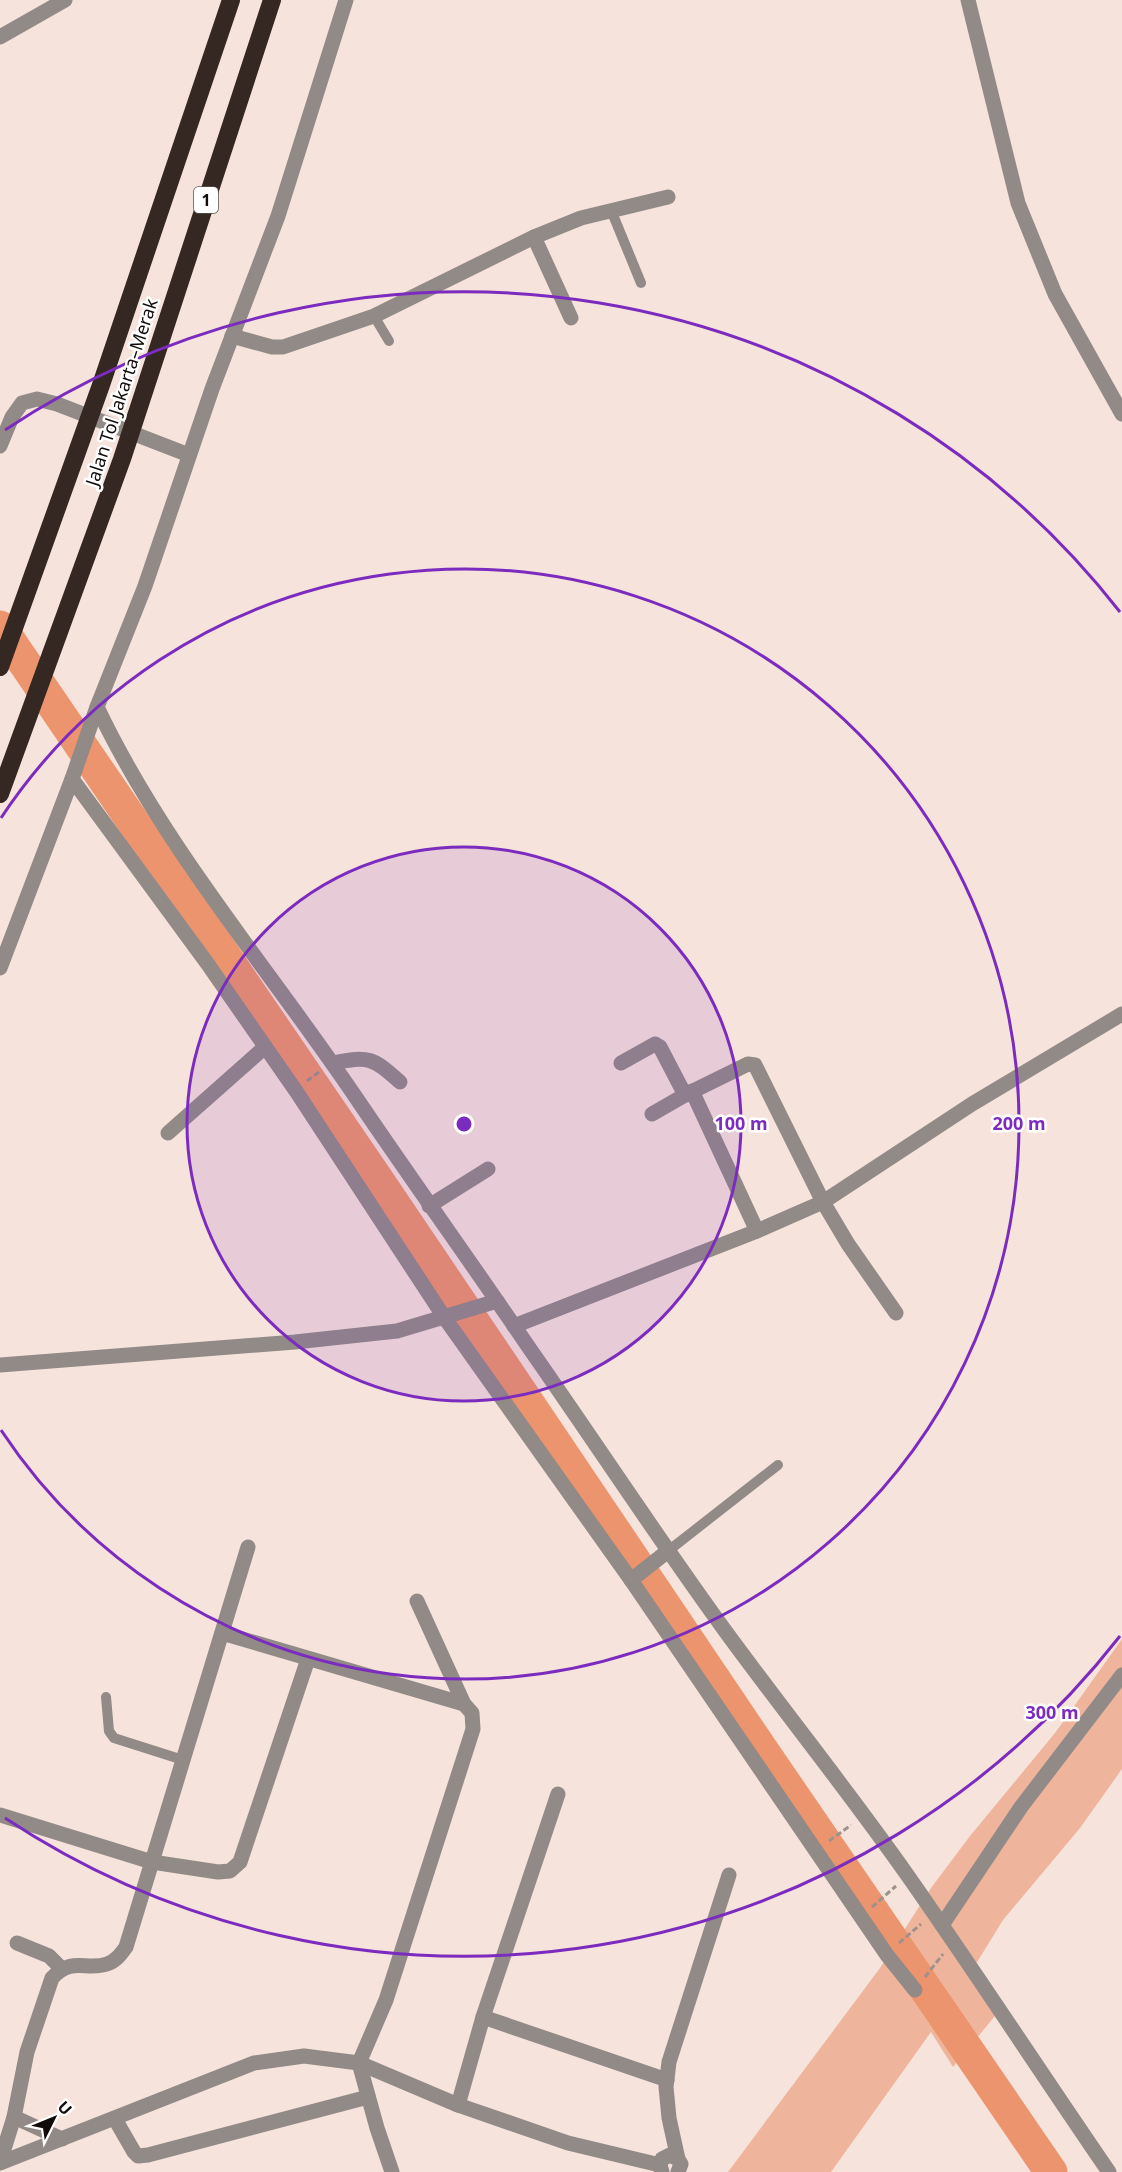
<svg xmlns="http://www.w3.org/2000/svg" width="1122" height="2172" font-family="'Noto Sans',sans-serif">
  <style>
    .green { fill: #eeb59c }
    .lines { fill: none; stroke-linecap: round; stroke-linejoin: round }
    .river { stroke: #ec946e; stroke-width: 33 }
    .path { stroke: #9e908a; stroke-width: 3; stroke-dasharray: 6 3; stroke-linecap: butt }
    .lane { stroke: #928a87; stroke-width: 10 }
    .street { stroke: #928a87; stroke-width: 15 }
    .highway { stroke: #352721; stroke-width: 18 }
    .ring { fill: none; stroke: #7b2cbf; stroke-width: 3 }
    .labels { text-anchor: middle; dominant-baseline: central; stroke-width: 5; stroke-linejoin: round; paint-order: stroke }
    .shield { fill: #fff; stroke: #585453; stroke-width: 1.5 }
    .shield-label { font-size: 16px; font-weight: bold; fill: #110b09 }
    .street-label { font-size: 18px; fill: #110b09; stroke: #fff }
    .centre { fill: #7b2cbf; stroke: #fff; stroke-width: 3 }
    .ring-label { font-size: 18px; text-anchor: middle; font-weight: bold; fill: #7b2cbf; stroke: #fff; stroke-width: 5; stroke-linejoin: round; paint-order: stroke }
  </style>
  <rect width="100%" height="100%" fill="#f6e3db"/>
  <!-- green -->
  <polygon class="green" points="1122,1639 1122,1769 1080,1828 1003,1920 974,1967 1004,2005 953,2067 931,2032 831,2172 728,2172 880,1968 931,1888 970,1836 1055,1733"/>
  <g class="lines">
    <!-- river -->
    <polyline class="river" points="0,627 379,1182 762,1750 1051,2172"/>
    <!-- path -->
    <g class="path">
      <polyline points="307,1081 319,1072"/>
      <polyline points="829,1841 851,1825"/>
      <polyline points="872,1907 896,1886"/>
      <polyline points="899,1943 921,1924"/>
      <polyline points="925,1977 943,1954"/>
    </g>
    <!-- lane -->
    <g class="lane">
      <polyline points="611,210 641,283"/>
      <polyline points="374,316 389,341"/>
      <polyline points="668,1551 778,1465"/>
      <polyline points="106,1697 109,1731 114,1738 183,1760"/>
    </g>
    <!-- street -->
    <g class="street">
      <path d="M 346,0 L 278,216 L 212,389 L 145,586 L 97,707 C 165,850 271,971 359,1102 C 416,1186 475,1268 532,1352 C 597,1445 659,1540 726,1632 C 786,1714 849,1792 908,1876 C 976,1973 1041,2073 1109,2172"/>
      <polyline points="968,0 1018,203 1055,294 1122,414"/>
      <polyline points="0,37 65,0"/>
      <polyline points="534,237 571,318"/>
      <polyline points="232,336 272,347 283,347 374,316 534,237 581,218 668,197"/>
      <polyline points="0,446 12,417 22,403 37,399 57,404 189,455"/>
      <polyline points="72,779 207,963 296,1091 444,1317 631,1580 887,1955 915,1990"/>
      <polyline points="0,968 72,779 97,707"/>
      <path d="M 333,1063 C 369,1056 372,1057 400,1082"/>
      <polyline points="621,1063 655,1044 660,1047 685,1095"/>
      <polyline points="692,1091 757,1231"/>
      <polyline points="652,1114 685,1095 748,1064 755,1065 823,1202 848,1244 896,1313"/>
      <polyline points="168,1133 265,1047"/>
      <polyline points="429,1206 488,1169"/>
      <polyline points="514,1326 757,1231 823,1202 972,1104 1122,1014"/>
      <polyline points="0,1365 295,1342 397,1331 497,1301"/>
      <polyline points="631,1580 668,1551"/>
      <polyline points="222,1633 464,1704"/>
      <polyline points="0,1815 152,1862 218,1872 230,1871 240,1862 308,1659"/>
      <polyline points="942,1925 1021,1807 1122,1675"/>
      <polyline points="17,1943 49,1956 61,1968"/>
      <polyline points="483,2017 558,1794"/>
      <polyline points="359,2063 458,2105 568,2143 660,2165"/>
      <polyline points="359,2063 377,2128 392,2172"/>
      <polyline points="458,2105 483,2017 667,2080"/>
      <polyline points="14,2117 62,2139"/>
      <polyline points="115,2119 134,2152 138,2156 148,2155 368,2097"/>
      <polyline points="678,2159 669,2118 666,2087 669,2062 729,1875"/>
      <path d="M 0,2162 L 14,2117 L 27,2052 L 52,1978 C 72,1956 86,1971 107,1964 C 116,1961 121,1954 126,1947 L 248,1547"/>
      <polyline points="0,2163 254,2063 304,2056 359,2063 386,2000 473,1729 472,1713 464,1704 417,1601"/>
      <polyline points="662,2172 660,2165 662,2159 670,2155 678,2159 681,2164 678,2172"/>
    </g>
    <!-- highway -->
    <g class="highway">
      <polyline points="0,667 101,385 231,0"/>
      <polyline points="0,794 122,459 272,0"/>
    </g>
  </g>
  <!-- distance rings -->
  <circle cx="464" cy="1124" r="277" fill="#7b2cbf" fill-opacity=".12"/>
  <g class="ring">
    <circle cx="464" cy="1124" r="277"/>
    <path d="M1 818A555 555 0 1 1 1 1430"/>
    <path d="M1120 1636A832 832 0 0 1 5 1818M5 430A832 832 0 0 1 1120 612"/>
  </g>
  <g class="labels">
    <!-- shield labels -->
    <rect class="shield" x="194" y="187" width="24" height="26" rx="4.5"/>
    <g class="shield-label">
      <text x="206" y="200">1</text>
    </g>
    <!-- street labels -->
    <g class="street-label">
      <text transform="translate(121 392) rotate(-72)">Jalan Tol Jakarta–Merak</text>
    </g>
  </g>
  <circle cx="464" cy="1124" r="9" class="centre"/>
  <g class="ring-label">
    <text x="741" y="1130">100 m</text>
    <text x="1019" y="1130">200 m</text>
    <text x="1052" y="1719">300 m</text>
  </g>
  <!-- north arrow -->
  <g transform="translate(54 2118) rotate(47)" stroke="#ffffff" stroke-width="4.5" paint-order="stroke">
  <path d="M0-4.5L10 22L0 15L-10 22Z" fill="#110b09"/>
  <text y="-9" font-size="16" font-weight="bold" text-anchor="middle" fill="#110b09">U</text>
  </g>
</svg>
